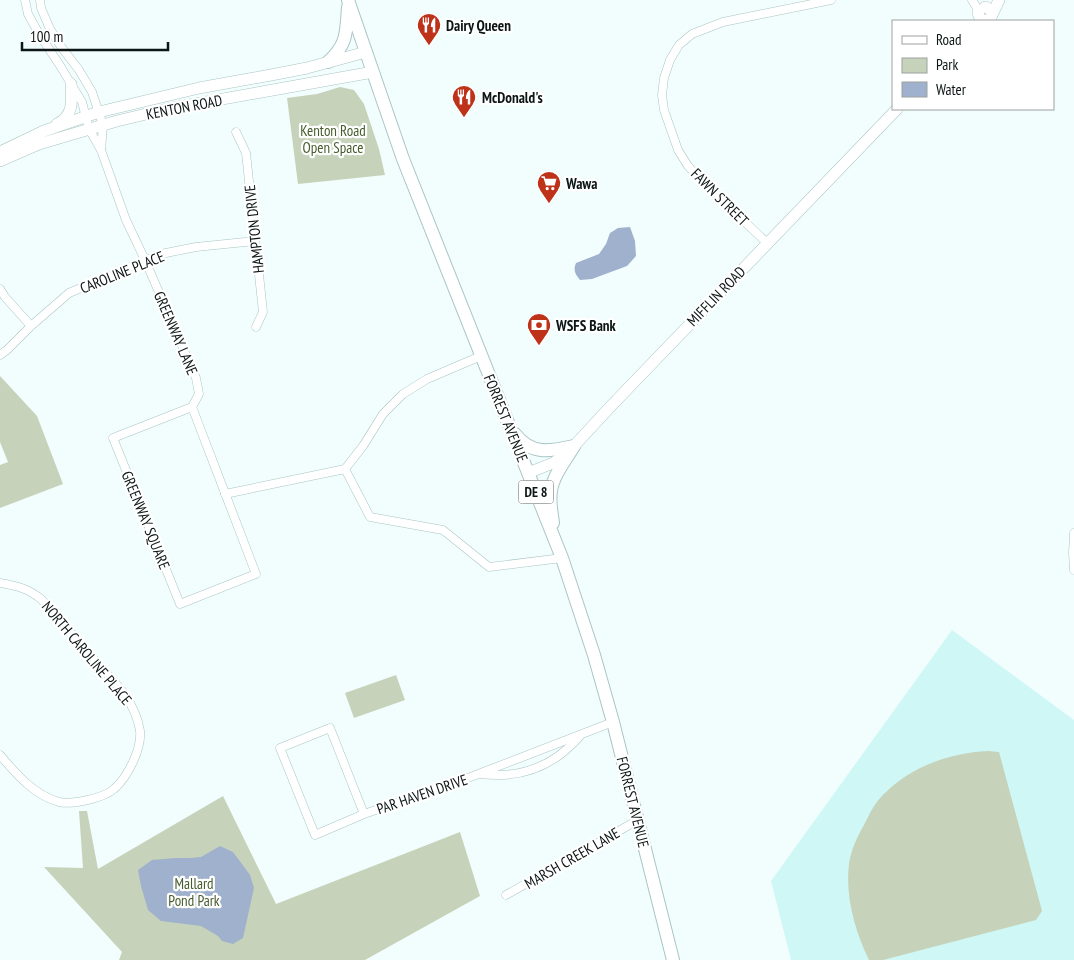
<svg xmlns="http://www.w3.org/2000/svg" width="1074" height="960" font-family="'PT Sans Narrow',sans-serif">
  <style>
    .built { fill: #cff7f6 }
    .green { fill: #c6d3ba }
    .water { fill: #9fb1cd }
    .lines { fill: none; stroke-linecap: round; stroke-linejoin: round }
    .minor-casing { stroke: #a8c5c4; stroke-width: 9 }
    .secondary-casing { stroke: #a8c5c4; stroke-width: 12 }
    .trunk-casing { stroke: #a8c5c4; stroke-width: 14 }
    .minor { stroke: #fff; stroke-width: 8 }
    .secondary { stroke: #fff; stroke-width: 11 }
    .trunk { stroke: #fff; stroke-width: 12 }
    .labels { text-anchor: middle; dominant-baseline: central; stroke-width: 4.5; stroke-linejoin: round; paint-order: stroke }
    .shield { fill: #fff; stroke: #545c5b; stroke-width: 1 }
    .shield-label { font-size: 14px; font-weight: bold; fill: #0b1615 }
    .poi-label { font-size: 15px; font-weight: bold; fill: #0b1615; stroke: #fff; text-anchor: start }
    .street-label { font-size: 15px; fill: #0b1615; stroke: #fff }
    .park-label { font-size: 15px; fill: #475d2e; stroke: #fff }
  </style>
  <rect width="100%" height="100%" fill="#f2fefd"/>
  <!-- built -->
  <polygon class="built" points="952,630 1074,720 1074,960 791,960 771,881"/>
  <!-- green -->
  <g class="green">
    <polygon points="340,87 354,90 364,104 379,149 385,175 298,184 287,98 317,94"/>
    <polygon points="0,376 37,416 63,484 0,508 0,465 8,462 0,442"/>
    <polygon points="396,675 405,700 354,718 345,693"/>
    <path d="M 988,751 L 999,752 L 1042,911 L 1036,920 L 883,960 L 869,960 C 855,931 845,897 849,864 C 851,850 857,837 864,825 C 869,815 874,804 882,796 C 909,767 949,753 988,751 Z"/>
    <polygon points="223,796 276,904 460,832 480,896 365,960 119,960 122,952 44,867 83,868 79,811 87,811 98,869"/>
  </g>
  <!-- water -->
  <g class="water">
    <path d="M 630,227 L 635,241 L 636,256 L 627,266 L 592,279 L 580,280 C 575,274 573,270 576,263 L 599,254 L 606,244 L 610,233 L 618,228 Z"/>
    <polygon points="220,846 233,852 250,875 254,888 243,938 233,944 222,941 218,936 201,926 161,921 148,910 141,886 138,870 152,860 176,858 190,858 201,857"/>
  </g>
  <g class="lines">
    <!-- minor casing -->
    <g class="minor-casing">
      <g id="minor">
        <polyline points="25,0 28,14 39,34 59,64 82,102 89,129 101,150 126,220 145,260 196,378 199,394 192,407 256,574 180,604 113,438 192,407"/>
        <polyline points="40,0 41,8 50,29 62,48 79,70 92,92 103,125 101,150"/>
        <polyline points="972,0 979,11"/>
        <polyline points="236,132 246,153 263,312 256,327"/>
        <polyline points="767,243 701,180 688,166 678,150 664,110 662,95 664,78 670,60 679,45 692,34 723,22 831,0"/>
        <polyline points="0,289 5,297 31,326"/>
        <polyline points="0,355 7,350 31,326 69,293 161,254 196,247 255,241"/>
        <polyline points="345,469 370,517 443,530 489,567 562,558"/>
        <polyline points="225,494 345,469 363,446 383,414 403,394 427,379 481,356"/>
        <polyline points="1074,533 1073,553 1074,570"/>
        <path d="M 0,583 C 17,586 27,588 41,599 L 124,693 C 132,705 138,717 140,731 C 142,749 127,778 114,789 C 104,798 72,805 59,802 C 34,795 17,775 0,755"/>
        <path d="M 481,774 C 521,779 554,766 580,736"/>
        <polyline points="364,814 330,728 280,748 315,835 364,814 455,783 613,722"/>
        <polyline points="506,895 638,820"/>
      </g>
    </g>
    <!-- secondary casing -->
    <g class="secondary-casing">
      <g id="secondary">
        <path d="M 978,13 C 981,25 995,22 991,10 L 985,7"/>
        <polyline points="992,15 999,0"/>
        <path d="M 57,124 C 74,116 72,100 71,84"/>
        <polyline points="0,152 44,131 99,112 199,88 271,75 307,68 366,52"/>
        <polyline points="0,161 39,144 117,121 167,109 373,72"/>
        <polyline points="528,473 553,463 559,459 574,446 611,406 897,109"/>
      </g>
    </g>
    <!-- trunk casing -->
    <g class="trunk-casing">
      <g id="trunk">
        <polyline points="348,0 403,159 562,558 594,655 613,722 673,960"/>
        <path d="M 328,62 C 348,44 346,32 348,7"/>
        <path d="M 515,434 C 532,456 551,451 574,446"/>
        <path d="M 553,523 C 552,513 549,502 551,491 C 553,475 566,460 574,446"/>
      </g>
    </g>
    <!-- minor -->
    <use href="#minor" class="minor"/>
    <!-- secondary -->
    <use href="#secondary" class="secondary"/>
    <!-- trunk -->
    <use href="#trunk" class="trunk"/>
  </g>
  <!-- icons -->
  <defs>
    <g id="restaurant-pin" transform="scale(1.25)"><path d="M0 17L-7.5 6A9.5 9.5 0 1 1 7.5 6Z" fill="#be321a" stroke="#fff"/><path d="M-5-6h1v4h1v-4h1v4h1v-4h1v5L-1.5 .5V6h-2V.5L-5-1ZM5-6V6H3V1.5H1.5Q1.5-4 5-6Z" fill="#fff"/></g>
    <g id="supermarket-pin" transform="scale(1.25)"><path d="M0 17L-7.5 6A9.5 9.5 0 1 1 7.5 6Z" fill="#be321a" stroke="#fff"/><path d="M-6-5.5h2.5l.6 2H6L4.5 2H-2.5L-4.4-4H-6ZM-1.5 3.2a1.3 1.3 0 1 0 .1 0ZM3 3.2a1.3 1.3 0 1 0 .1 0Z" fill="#fff"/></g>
    <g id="bank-pin" transform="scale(1.25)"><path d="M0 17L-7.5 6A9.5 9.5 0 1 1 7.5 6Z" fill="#be321a" stroke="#fff"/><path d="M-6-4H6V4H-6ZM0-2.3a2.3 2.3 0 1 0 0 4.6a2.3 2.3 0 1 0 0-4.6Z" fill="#fff"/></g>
  </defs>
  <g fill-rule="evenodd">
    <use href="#restaurant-pin" x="429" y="25"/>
    <use href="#restaurant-pin" x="464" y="97"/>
    <use href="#supermarket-pin" x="549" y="183"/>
    <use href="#bank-pin" x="539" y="325"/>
  </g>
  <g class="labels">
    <!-- shield labels -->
    <rect class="shield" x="518.5" y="480.5" width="35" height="23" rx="4"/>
    <g class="shield-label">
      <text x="536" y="492">DE 8</text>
    </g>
    <!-- poi labels -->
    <g class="poi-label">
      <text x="446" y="25">Dairy Queen</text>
      <text x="482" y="97">McDonald's</text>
      <text x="566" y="183">Wawa</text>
      <text x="556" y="325">WSFS Bank</text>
    </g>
    <!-- street labels -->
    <g class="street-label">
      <text transform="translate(184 107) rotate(-11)">KENTON ROAD</text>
      <text transform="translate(720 197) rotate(45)">FAWN STREET</text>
      <text transform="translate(254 229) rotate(-96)">HAMPTON DRIVE</text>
      <text transform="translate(122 272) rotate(-22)">CAROLINE PLACE</text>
      <text transform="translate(716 296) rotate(-46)">MIFFLIN ROAD</text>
      <text transform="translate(176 333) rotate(67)">GREENWAY LANE</text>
      <text transform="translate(506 418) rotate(68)">FORREST AVENUE</text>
      <text transform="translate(146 520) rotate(68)">GREENWAY SQUARE</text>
      <text transform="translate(87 653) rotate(50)">NORTH CAROLINE PLACE</text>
      <text transform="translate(422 794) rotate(-19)">PAR HAVEN DRIVE</text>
      <text transform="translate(633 802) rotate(76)">FORREST AVENUE</text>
      <text transform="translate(572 858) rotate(-30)">MARSH CREEK LANE</text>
    </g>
    <!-- park labels -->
    <g class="park-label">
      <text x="333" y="130">Kenton Road<tspan x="333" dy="17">Open Space</tspan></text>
      <text x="194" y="883">Mallard<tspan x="194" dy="17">Pond Park</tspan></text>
    </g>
  </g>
  <!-- legend -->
  <rect x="892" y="20" width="162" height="90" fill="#ffffff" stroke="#9da2a1"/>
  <rect x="902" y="36" width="25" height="8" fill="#ffffff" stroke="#9da2a1"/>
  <text x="936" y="45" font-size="15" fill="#0b1615">Road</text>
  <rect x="902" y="58" width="25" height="15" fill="#c6d3ba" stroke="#9da2a1"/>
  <text x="936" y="70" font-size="15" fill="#0b1615">Park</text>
  <rect x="902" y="82" width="25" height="15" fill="#9fb1cd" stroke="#9da2a1"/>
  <text x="936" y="95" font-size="15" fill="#0b1615">Water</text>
  <!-- scale -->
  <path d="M22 42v8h146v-8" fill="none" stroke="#0b1615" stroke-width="2.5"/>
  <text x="30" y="42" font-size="15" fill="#0b1615" stroke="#ffffff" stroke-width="4" paint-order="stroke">100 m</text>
</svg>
